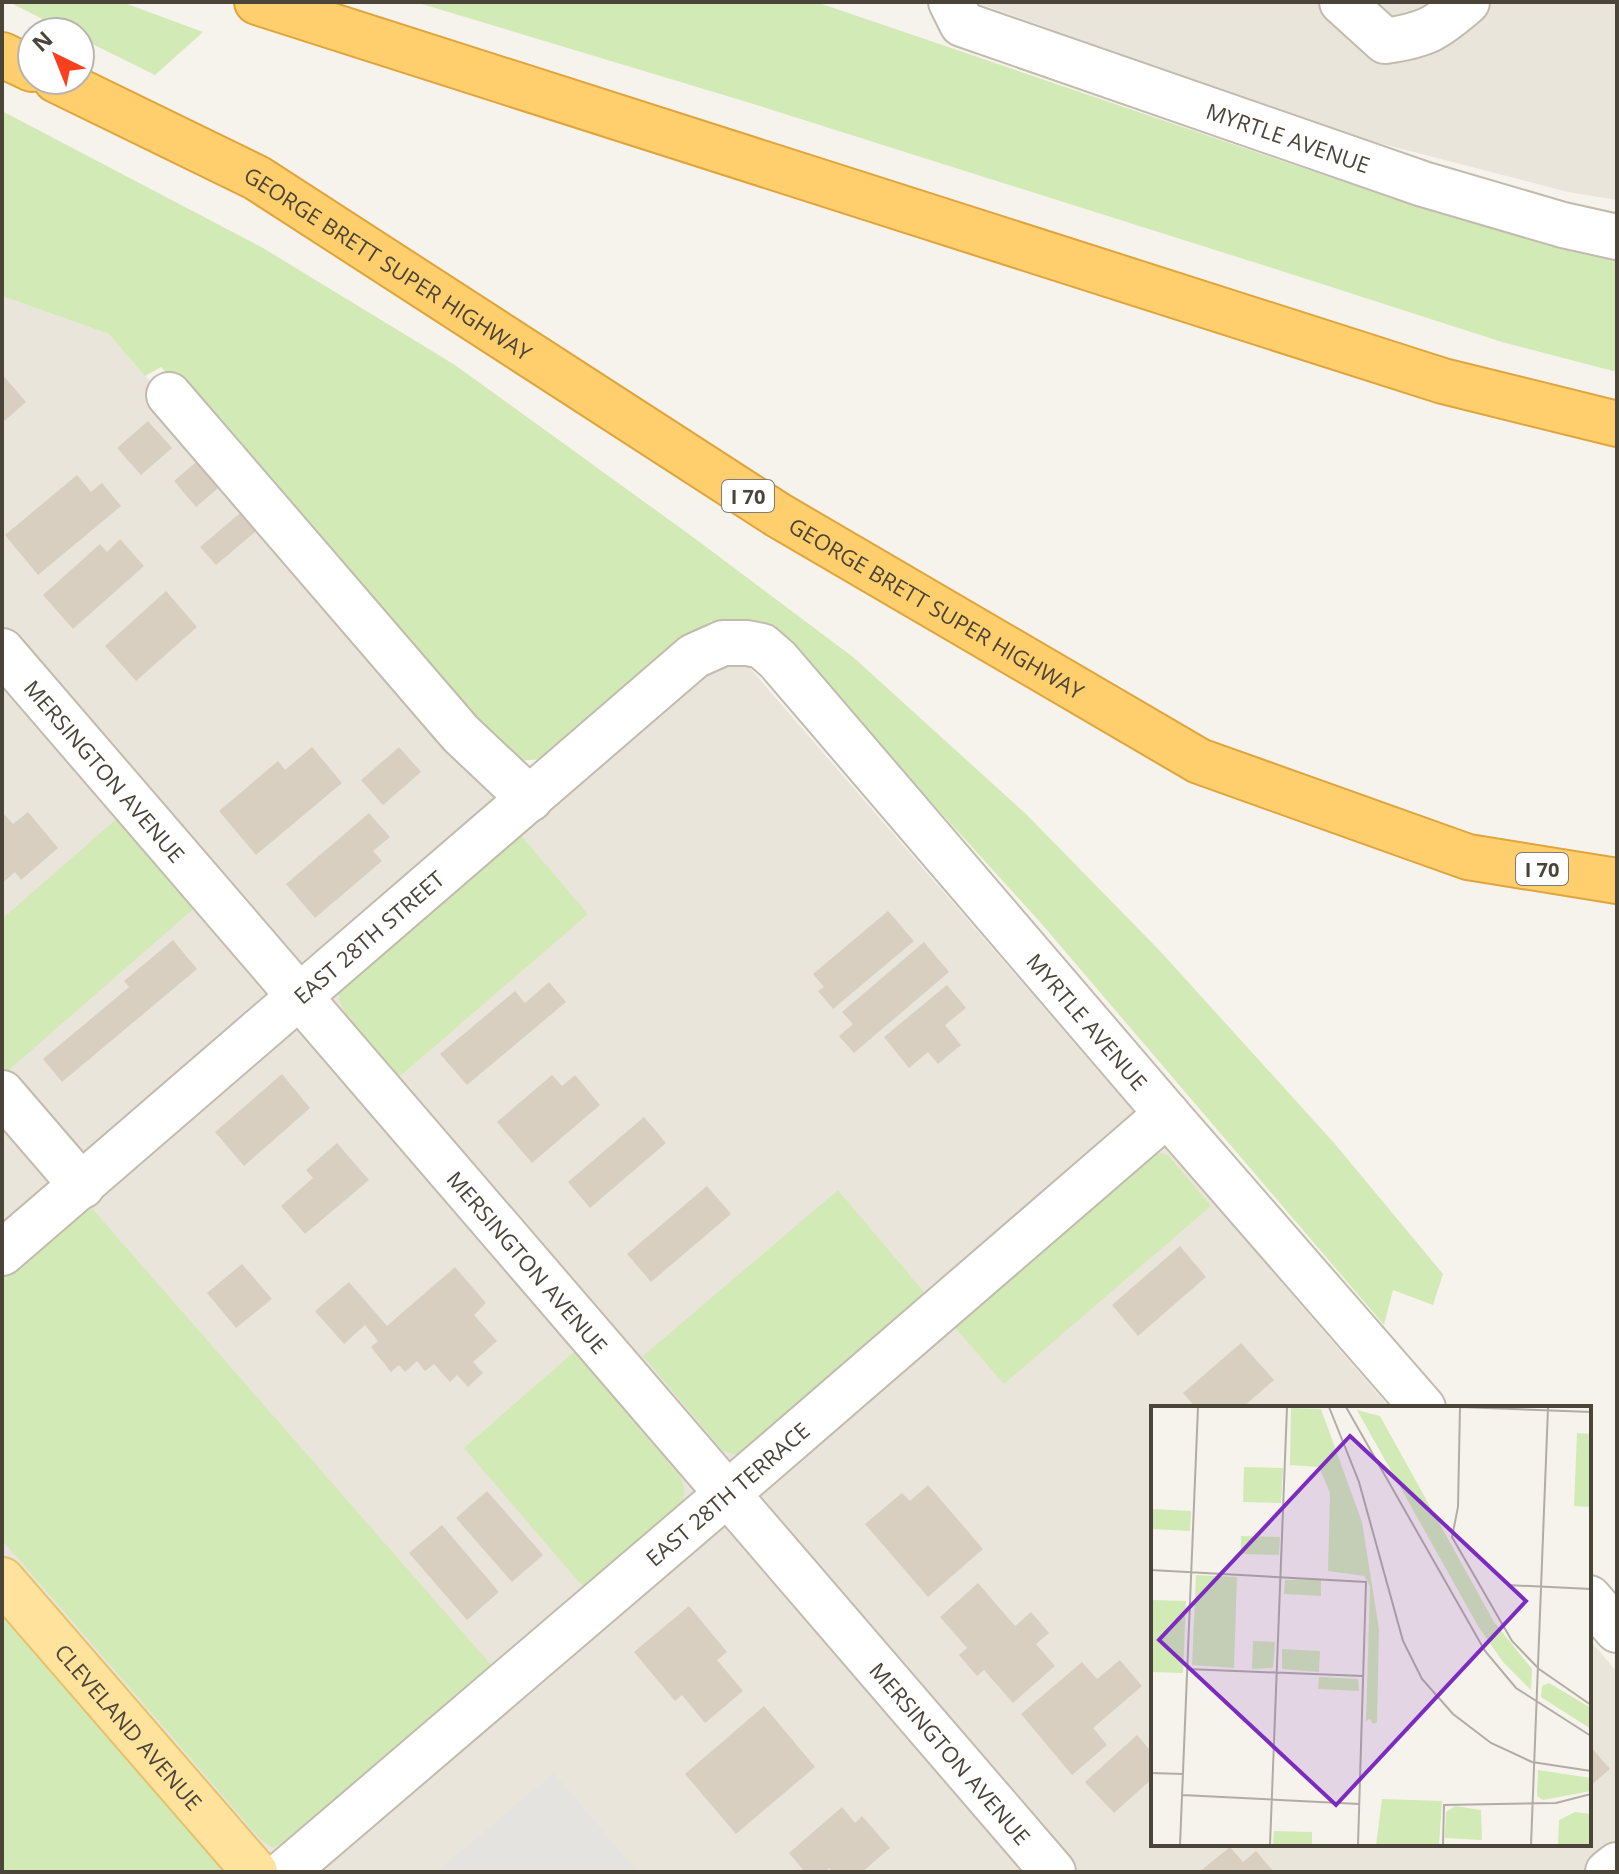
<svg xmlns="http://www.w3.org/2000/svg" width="1619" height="1874" font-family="'Open Sans',sans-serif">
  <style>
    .residential { fill: #eae5da }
    .green { fill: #d2eab5 }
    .parking { fill: #e5e3e0 }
    .building { fill: #d8cfc1 }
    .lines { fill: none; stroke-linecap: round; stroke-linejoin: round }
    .minor-casing { stroke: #c2bbae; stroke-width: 48 }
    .major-casing { stroke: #e6c16a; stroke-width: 48 }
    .highway-casing { stroke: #e0a43c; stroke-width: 48 }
    .minor { stroke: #fff; stroke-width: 44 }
    .major { stroke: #ffe39c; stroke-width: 44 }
    .highway { stroke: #ffcf6e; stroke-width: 44 }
    .labels { text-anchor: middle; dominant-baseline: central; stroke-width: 6; stroke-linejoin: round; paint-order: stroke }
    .shield { fill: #fff; stroke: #817c74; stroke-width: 2 }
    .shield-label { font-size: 20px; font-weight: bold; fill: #4b4439 }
    .street-label { font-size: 22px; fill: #4b4439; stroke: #fff }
    .inset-road { fill: none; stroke: #b2ada4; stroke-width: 2 }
    .view { fill: #7b2cbf; fill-opacity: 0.15; stroke: #7b2cbf; stroke-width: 4 }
    .inset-edge { fill: none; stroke: #4b4439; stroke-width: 4 }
  </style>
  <rect width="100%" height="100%" fill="#f6f3ec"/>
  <!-- residential -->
  <g class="residential">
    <polygon points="975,2 1617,2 1617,200 1568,192 1348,135"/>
    <polygon points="2,296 109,334 530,820 700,673 725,661 750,668 1390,1408 1153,1408 1153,1844 1589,1844 1589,1639 1617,1672 1617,1872 2,1872"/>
  </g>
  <!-- green -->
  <g class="green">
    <polygon points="9,2 122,2 203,32 155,75 80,38 80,32 68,32"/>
    <polygon points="415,2 816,2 1394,199 1562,248 1617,260 1617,372 1502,342 1269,267 747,102"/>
    <polygon points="2,111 263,248 455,365 697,540 853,657 1026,814 1160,951 1335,1144 1443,1274 1433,1305 1393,1290 1384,1325 1040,922 787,643 745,621 711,621 672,650 547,759 515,761 365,602 161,367 145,376 109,334 2,296"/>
    <polygon points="121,815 199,904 3,1075 2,919"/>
    <polygon points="518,832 588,914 399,1077 345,1013 339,1001 339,991"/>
    <polygon points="1157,1153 1168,1155 1211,1206 1004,1384 952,1324 1142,1161"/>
    <polygon points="838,1190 928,1297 749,1449 735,1455 722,1450 643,1356"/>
    <polygon points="89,1205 493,1667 297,1836 273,1848 261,1840 2,1540 2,1279"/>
    <path d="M 574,1352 L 680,1476 C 686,1489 686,1496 678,1509 L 585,1589 L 464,1448 Z"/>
    <polygon points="2,1617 224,1872 2,1872"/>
  </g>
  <!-- parking -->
  <polygon class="parking" points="554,1773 637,1872 436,1872"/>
  <!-- building -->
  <g class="building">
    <polygon points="2,374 26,402 2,423"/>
    <polygon points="148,421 172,448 141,475 117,448"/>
    <polygon points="202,457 224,483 196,507 174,481"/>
    <polygon points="77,475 91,492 102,483 121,506 38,575 5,535"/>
    <polygon points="246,508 261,527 216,565 200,547"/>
    <polygon points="120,539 144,566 73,629 43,595 100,544 107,552"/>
    <polygon points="166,591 197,627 136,681 105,646"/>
    <polygon points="312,747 342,783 256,855 219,811 278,761 285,770"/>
    <polygon points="399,747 421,772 383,805 361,780"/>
    <polygon points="2,812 13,824 28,812 58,848 21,880 15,872 2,883"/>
    <polygon points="369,813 390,837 373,851 382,861 315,918 286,884"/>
    <polygon points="888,911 914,941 833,1009 818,991 824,987 813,974"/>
    <polygon points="173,940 197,969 62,1082 43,1059 129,987 124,981"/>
    <polygon points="924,942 949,972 854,1053 839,1036 853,1024 842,1012"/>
    <polygon points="549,982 566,1002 467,1085 440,1054 515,991 525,1003"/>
    <polygon points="947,985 966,1008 945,1025 961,1045 938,1064 928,1052 909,1068 884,1037"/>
    <polygon points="282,1074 310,1108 244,1166 215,1132"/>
    <polygon points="552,1075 562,1086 575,1075 600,1105 532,1163 497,1122"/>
    <polygon points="644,1117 666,1143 590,1208 568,1182"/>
    <polygon points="337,1143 369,1180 305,1234 281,1206 313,1178 306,1170"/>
    <polygon points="707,1186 731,1214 651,1282 627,1254"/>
    <polygon points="1180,1246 1206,1277 1138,1336 1112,1305"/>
    <polygon points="242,1264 272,1299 236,1328 207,1293"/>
    <polygon points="455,1267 486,1303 474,1315 497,1341 473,1362 483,1373 468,1387 457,1375 450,1382 434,1364 425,1371 417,1361 405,1372 399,1365 391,1372 371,1347 378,1341 365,1325 344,1344 315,1311 349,1282 387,1326"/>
    <polygon points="1241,1343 1274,1380 1242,1408 1196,1408 1183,1393"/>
    <polygon points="928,1485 983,1549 928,1597 865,1524 902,1493 910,1501"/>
    <polygon points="487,1491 543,1555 512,1582 456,1518"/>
    <polygon points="442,1525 499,1592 467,1620 409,1553"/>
    <polygon points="978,1583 1015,1626 1031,1612 1049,1633 1036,1644 1055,1666 1013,1703 984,1670 977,1676 959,1655 967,1648 940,1617"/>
    <polygon points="689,1606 727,1652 717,1660 743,1691 705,1723 682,1695 675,1701 634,1652"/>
    <polygon points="1120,1660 1142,1686 1093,1728 1107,1745 1072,1775 1021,1714 1082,1662 1097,1679"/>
    <polygon points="764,1706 815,1767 736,1834 685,1774"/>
    <polygon points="1137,1735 1149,1749 1153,1746 1153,1778 1114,1813 1085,1782"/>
    <polygon points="1589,1745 1610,1769 1589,1787"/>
    <polygon points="842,1807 855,1823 862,1816 890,1848 862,1872 832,1872 829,1868 824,1872 805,1872 789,1853"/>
    <polygon points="1230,1847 1243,1862 1256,1851 1274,1872 1199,1872"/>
  </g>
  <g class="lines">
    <!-- minor casing -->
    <g class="minor-casing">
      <g id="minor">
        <path id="s1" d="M 951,2 L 962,24 L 1423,184 L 1563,225 L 1617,237"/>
        <path d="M 1342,2 L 1385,41 C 1426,35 1436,29 1467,2"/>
        <polyline points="169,395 461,734 530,799"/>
        <path id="s2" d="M 2,651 L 1053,1872"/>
        <polyline points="2,1093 82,1186"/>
        <path id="s3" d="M 2,1253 L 694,656 L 723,643 L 747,643 L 762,646 L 778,660 L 1167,1114 L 1423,1408"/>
        <polyline points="1589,1598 1617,1630"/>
        <path id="s4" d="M 285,1872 L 755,1470 L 1167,1114"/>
        <polyline points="1608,1872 1617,1865"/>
      </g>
    </g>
    <!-- major casing -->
    <g class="major-casing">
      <g id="major">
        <path id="s5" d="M 2,1580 L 255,1872"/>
      </g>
    </g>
    <!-- highway casing -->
    <g class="highway-casing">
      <g id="highway">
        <polyline points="257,2 1443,381 1617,424"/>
        <polyline points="2,55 32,69"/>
        <path id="s6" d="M 56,80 L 257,178 L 778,515 L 1199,761 L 1468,857 L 1617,881"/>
      </g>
    </g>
    <!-- minor -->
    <use href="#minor" class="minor"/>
    <!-- major -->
    <use href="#major" class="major"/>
    <!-- highway -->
    <use href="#highway" class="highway"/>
  </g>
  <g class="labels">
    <!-- shield labels -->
    <g class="shield">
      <rect x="722" y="480" width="52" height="32" rx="6"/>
      <rect x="1516" y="853" width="52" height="32" rx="6"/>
    </g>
    <g class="shield-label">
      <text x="748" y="496">I 70</text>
      <text x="1542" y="869">I 70</text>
    </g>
    <!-- street labels -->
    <g class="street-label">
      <text stroke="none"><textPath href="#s1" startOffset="370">MYRTLE AVENUE</textPath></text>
      <text stroke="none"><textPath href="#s6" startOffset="380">GEORGE BRETT SUPER HIGHWAY</textPath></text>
      <text stroke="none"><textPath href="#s6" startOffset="1028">GEORGE BRETT SUPER HIGHWAY</textPath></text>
      <text stroke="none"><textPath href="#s2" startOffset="158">MERSINGTON AVENUE</textPath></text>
      <text stroke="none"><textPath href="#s3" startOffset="484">EAST 28TH STREET</textPath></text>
      <text stroke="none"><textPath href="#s3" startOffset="1482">MYRTLE AVENUE</textPath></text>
      <text stroke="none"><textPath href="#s2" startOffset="806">MERSINGTON AVENUE</textPath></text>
      <text stroke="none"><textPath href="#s4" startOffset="582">EAST 28TH TERRACE</textPath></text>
      <text stroke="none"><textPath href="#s5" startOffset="194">CLEVELAND AVENUE</textPath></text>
      <text stroke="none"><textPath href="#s2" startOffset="1454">MERSINGTON AVENUE</textPath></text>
    </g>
  </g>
  <!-- overview -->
  <g transform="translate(1151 1406)">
    <rect width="440" height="440" fill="#f6f3ec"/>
    <path d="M 140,2 L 170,3 L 211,116 L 228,223 L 226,316 L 222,318 L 219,313 L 215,315 L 219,180 L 213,170 L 177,165 L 179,87 L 168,61 L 139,59 ZM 206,4 L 229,10 L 343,216 L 381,263 L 380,284 L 352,256 L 327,220 ZM 426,27 L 440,28 L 440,101 L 423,100 ZM 93,61 L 132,62 L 130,97 L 92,96 ZM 0,103 L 40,105 L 39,125 L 0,123 ZM 90,130 L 129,131 L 128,149 L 90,148 ZM 45,169 L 86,171 L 83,262 L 41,259 ZM 170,173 L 170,190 L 133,188 L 134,174 ZM 0,194 L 35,195 L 32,267 L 0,266 ZM 102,235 L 124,236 L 122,262 L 101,263 ZM 131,243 L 169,245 L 168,266 L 131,263 ZM 168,271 L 207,273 L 208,285 L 167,283 ZM 398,277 L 440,302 L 440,323 L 390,291 L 391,280 ZM 387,364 L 440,372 L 440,385 L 392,394 L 386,390 ZM 231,393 L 291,395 L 288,439 L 225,439 ZM 304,400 L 330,404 L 331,434 L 294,432 L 295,406 ZM 424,406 L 440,408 L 440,439 L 407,439 L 408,414 ZM 123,425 L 161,426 L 161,439 L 122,439 Z" fill="#d2eab5"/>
    <path class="inset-road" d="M 178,1 L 208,76 L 252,235 L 271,273 L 302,308 L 340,337 L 381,356 L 440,365M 195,1 L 334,245 L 365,282 L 440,330M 309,1 L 307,101 L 301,131 L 361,235 L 388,263 L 440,299M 309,1 L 440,6M 0,164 L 215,176 L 207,439M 356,179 L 440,183M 36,263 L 212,270M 0,367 L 32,368M 31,389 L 208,398M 405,397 L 440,388M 29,439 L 47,1M 119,439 L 136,1M 292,439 L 293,399 L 406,397M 380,439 L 397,2"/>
    <path class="view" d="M 199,30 L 375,195 L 185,399 L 8,234 Z"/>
    <rect width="440" height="440" class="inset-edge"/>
  </g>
  <!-- border -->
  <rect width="1619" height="1874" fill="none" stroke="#4b4439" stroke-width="8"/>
  <!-- north arrow -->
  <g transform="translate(56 56) rotate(317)"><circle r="38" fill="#ffffff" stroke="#b7b4b0" stroke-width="2"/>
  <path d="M0-6L14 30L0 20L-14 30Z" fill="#fc3f1d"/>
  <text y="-12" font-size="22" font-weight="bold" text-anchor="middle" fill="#4b4439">N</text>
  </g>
</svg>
